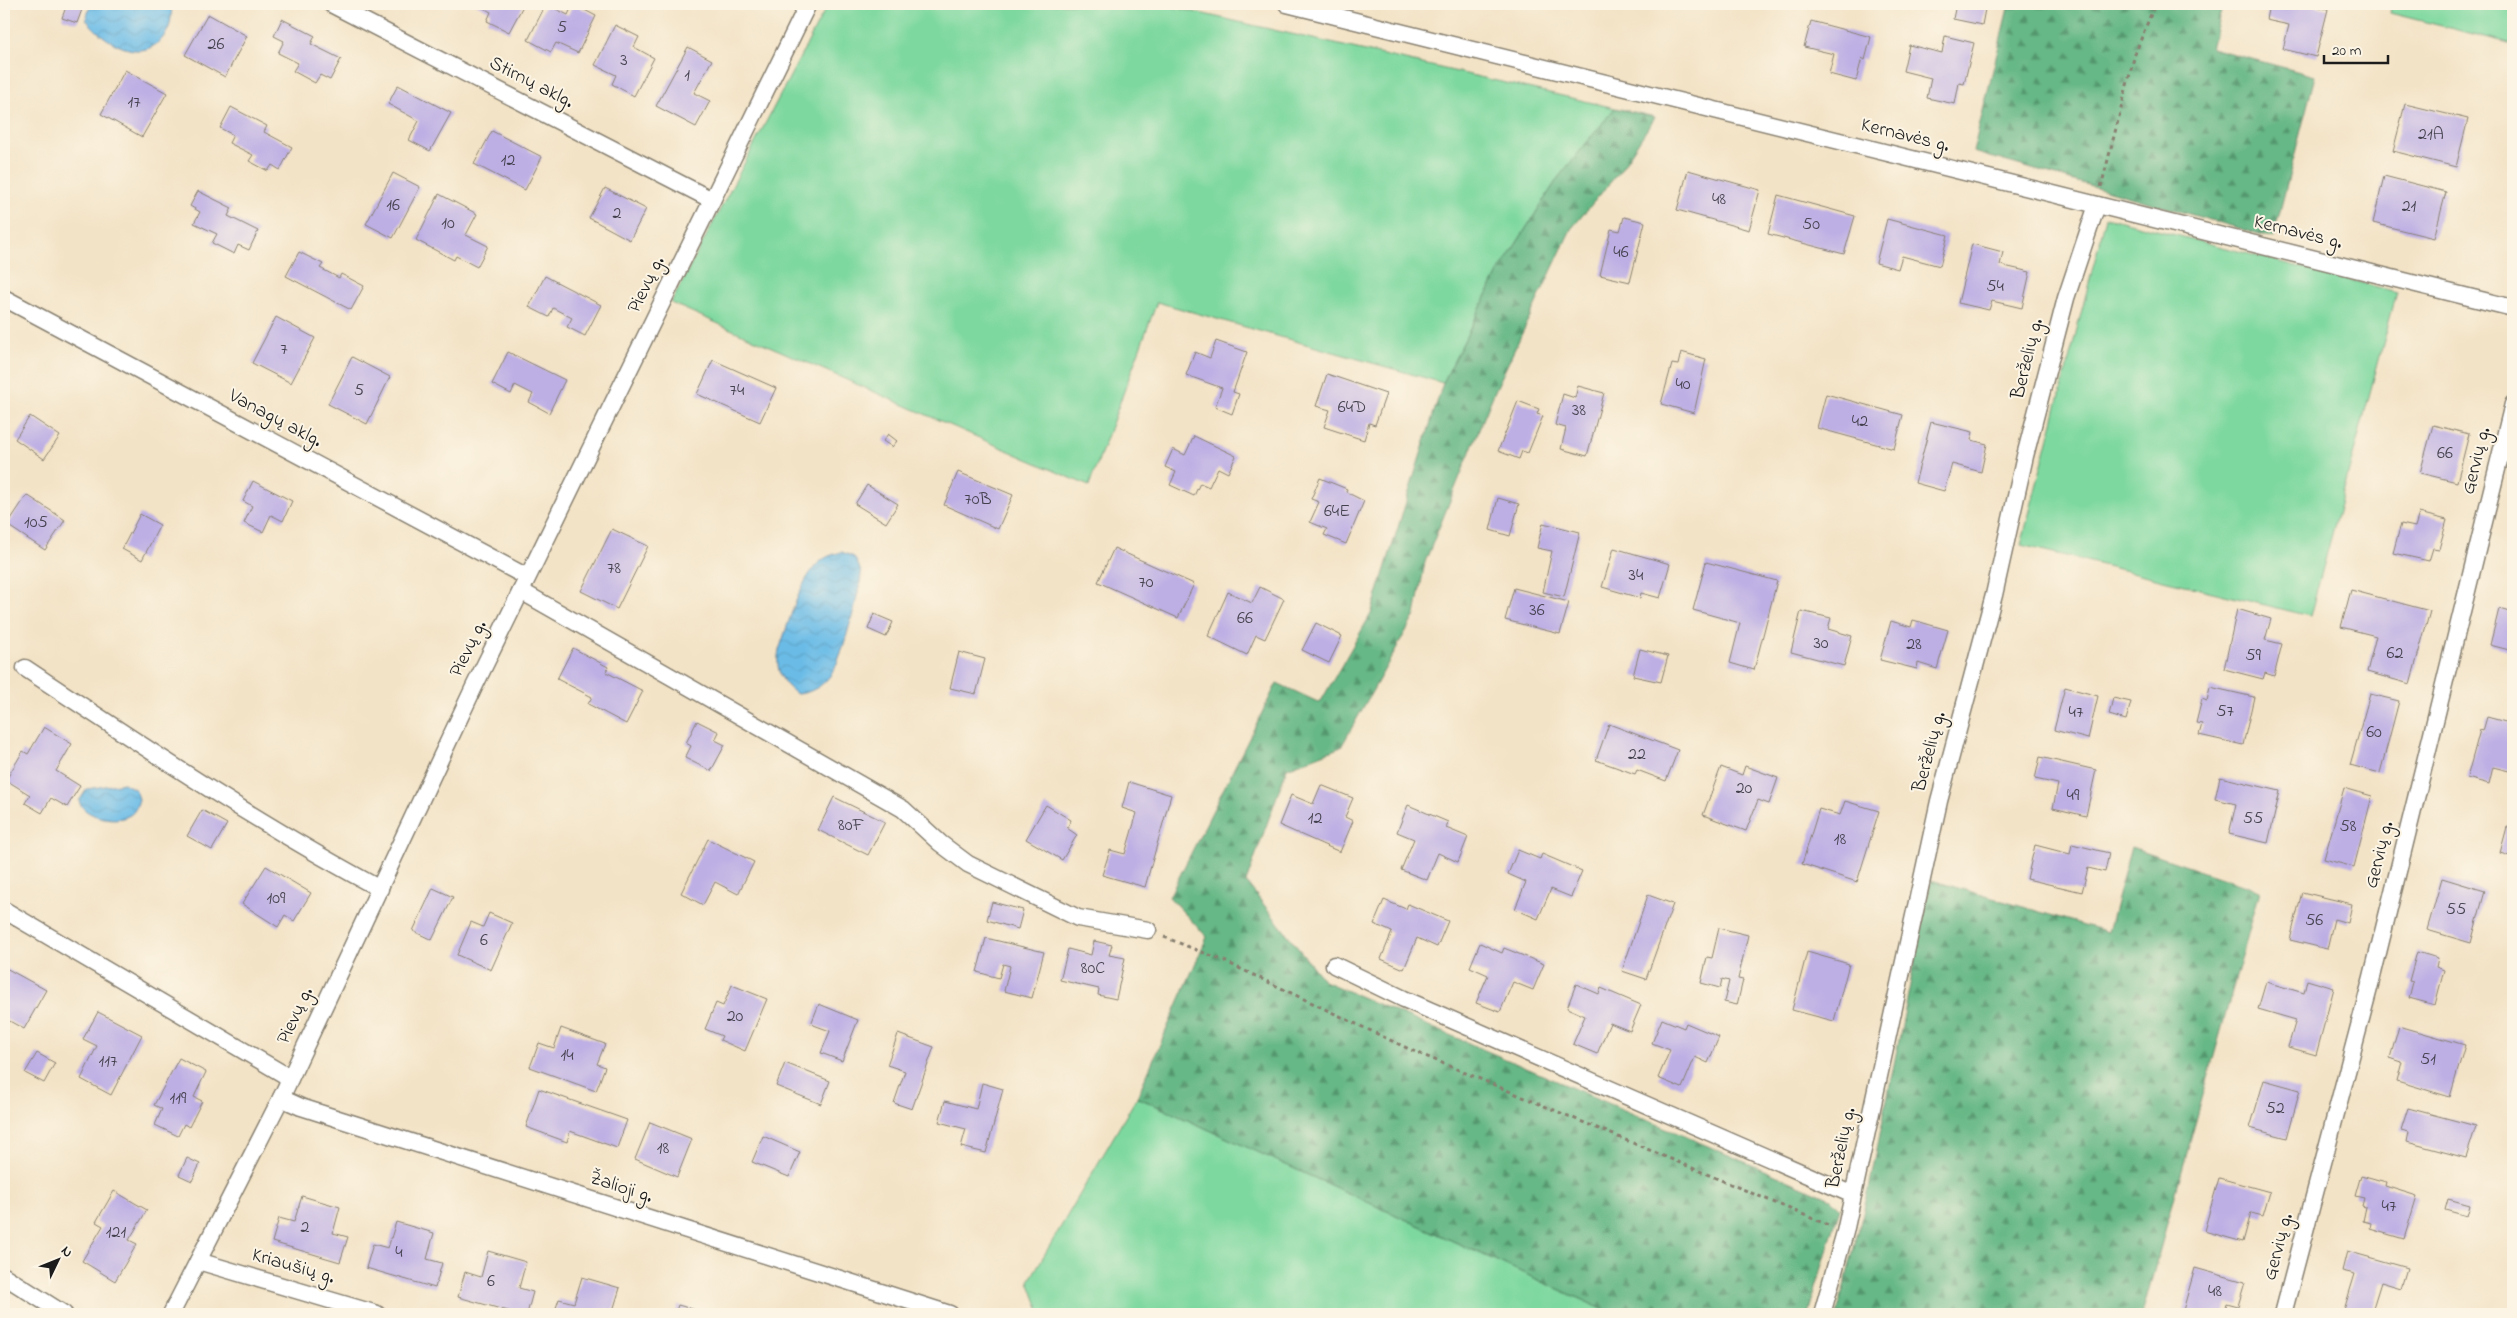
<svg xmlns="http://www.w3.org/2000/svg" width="2517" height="1318" font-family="'Indie Flower',sans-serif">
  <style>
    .green { fill: #7dd89f; stroke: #4c7a5e }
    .forest { fill: url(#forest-firs); stroke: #416a51 }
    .water { fill: url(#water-waves); stroke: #446c82 }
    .building { fill: #bdafe4 }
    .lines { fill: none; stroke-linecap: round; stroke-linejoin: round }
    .minor-casing { stroke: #888071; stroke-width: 19 }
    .path { stroke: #888071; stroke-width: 3; stroke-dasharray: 4 4; stroke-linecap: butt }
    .minor { stroke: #fff; stroke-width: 16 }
    .labels { text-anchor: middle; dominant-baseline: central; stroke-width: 4; stroke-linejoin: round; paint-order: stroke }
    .number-label { font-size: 18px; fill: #44414e }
    .street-label { font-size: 20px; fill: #1c1c1c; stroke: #fcf5e5 }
  </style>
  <defs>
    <pattern id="forest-firs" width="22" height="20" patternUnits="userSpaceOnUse" patternTransform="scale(1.25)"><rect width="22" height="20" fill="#66b886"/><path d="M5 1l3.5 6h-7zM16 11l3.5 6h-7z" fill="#53956d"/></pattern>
    <pattern id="water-waves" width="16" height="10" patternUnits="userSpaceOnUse" patternTransform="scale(1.25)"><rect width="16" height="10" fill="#6bbce7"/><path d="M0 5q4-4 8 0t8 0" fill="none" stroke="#5ca1c6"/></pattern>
  </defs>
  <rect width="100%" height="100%" fill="#fcf5e5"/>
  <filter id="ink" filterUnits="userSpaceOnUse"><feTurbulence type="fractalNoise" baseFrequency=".02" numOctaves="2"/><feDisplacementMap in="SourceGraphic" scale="10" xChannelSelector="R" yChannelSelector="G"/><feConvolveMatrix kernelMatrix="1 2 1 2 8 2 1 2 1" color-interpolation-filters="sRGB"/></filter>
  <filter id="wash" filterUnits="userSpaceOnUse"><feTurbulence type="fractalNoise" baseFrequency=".0096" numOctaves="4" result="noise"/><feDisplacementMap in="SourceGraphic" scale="20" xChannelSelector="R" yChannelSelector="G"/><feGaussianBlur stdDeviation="1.12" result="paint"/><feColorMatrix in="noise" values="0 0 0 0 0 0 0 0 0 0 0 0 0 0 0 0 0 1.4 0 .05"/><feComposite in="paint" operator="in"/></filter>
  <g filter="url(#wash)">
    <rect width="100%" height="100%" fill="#f3e3c6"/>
    <!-- green -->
    <g class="green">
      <polygon points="828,4 1160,4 1615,108 1558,178 1499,271 1443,383 1157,302 1089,486 671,303"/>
      <polygon points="2392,4 2513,4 2513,44 2390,13"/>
      <polygon points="2106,217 2397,292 2310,616 2021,545"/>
      <polygon points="1137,1097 1613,1314 1041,1314 1029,1281"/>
    </g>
    <!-- forest -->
    <g class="forest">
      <polygon points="2009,4 2223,4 2211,48 2315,76 2273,238 1973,152"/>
      <polygon points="1615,108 1655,117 1619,172 1571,229 1494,393 1425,562 1415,615 1341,747 1287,768 1246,882 1324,981 1831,1199 1840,1208 1808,1314 1613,1314 1137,1097 1207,937 1169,897 1277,683 1320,703 1371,614 1443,383 1499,271 1558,178"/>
      <polygon points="2131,847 2260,891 2142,1314 1837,1314 1869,1189 1931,880 2108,932"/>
    </g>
    <!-- water -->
    <g class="water">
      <path d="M 91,4 L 169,4 L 172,7 C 171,14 171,24 168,30 C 147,68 106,45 86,19 Z"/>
      <path d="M 842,552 L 854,557 C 857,563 861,569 861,575 C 859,594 842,658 832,673 C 824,685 812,693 797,694 C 781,683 775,669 779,650 C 788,626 800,577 821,561 C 827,556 834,554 842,552 Z"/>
      <path d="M 124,783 L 136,790 L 139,799 C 137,806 135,813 128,816 C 115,823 83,817 79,801 L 87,789 Z"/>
    </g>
    <g id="blocks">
      <!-- building -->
      <g class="building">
        <polygon points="67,4 84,4 77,23 62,18"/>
        <polygon points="476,4 524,4 509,32 487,21 491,12"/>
        <polygon points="546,4 568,15 573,4 596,16 578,53 556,43 551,52 528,40"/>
        <polygon points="1956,4 1986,4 1982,25 1953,19"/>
        <polygon points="2269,4 2309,4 2328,9 2316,57 2283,49 2289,25 2266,20"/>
        <polygon points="208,14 247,36 225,77 185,55"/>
        <polygon points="282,19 315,36 311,44 341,59 330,80 320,75 315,83 293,71 298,63 278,53 284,41 274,36"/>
        <polygon points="1811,21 1871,37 1865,60 1862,58 1856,81 1829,74 1834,54 1804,47"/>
        <polygon points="615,25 639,37 634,47 654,58 634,96 612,84 616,75 595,65"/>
        <polygon points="1945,36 1974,43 1964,84 1959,83 1955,104 1927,98 1931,78 1903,71 1909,45 1942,53"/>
        <polygon points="688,47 712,60 694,93 710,101 696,127 656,106"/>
        <polygon points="125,70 167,93 142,137 101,114"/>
        <polygon points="398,85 451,113 430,151 409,140 419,121 388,104"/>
        <polygon points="2405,104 2468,119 2456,167 2393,151"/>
        <polygon points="231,107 267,126 264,132 292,147 280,170 272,165 268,171 249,161 253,155 229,143 233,135 220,128"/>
        <polygon points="492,131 542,157 525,190 474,164"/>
        <polygon points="1688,170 1760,190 1749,230 1677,210"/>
        <polygon points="393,173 420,187 393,238 366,224"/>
        <polygon points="2384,176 2446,192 2434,238 2373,223"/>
        <polygon points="605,188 646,209 630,240 589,218"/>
        <polygon points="198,191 232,208 228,216 258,231 249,250 238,245 234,254 212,243 217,234 194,223 200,212 190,206"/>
        <polygon points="439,194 477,214 466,235 488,246 477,267 456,256 454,260 416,240"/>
        <polygon points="1778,195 1855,216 1844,254 1768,234"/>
        <polygon points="1624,217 1645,222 1630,282 1600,275 1611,229 1620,231"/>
        <polygon points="1887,219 1948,235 1940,266 1902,256 1898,269 1876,263"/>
        <polygon points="1972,244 2003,252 2000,265 2030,272 2022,308 1992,301 1989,310 1958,303"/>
        <polygon points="299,252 323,264 320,268 339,278 341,274 364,286 351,310 286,276"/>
        <polygon points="545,276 601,305 585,336 567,327 572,318 553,308 549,317 529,307"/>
        <polygon points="276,317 315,338 291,383 252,363"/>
        <polygon points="1216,341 1247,352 1233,392 1239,394 1232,414 1215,407 1222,388 1186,375 1195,352 1210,358"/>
        <polygon points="508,352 565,380 549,413 529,402 533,394 515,385 511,394 492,384"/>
        <polygon points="1681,352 1706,359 1694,413 1661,404 1672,364 1678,365"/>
        <polygon points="352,357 390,377 367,424 328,404"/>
        <polygon points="713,360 776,388 760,422 697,394"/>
        <polygon points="1327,374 1386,394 1375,425 1369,423 1364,440 1324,427 1330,410 1316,406"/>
        <polygon points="1578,386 1604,393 1587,456 1561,449 1566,428 1555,425 1563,394 1575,398"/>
        <polygon points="1826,394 1903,415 1894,449 1817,428"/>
        <polygon points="1518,401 1539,409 1537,414 1543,416 1528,453 1522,451 1519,459 1498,451"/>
        <polygon points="30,416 60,436 44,459 15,439"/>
        <polygon points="1931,422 1973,432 1971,440 1987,444 1981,472 1952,464 1944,491 1915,483"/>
        <polygon points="2433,425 2469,434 2457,482 2420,473"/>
        <polygon points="888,434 897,441 892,447 883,441"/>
        <polygon points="1194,436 1236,456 1228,473 1218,468 1209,487 1200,483 1194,496 1170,485 1176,472 1165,467 1173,449 1185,455"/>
        <polygon points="958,472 1013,495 998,529 944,505"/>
        <polygon points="1320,478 1347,489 1346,492 1364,501 1346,544 1324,535 1327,529 1310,522 1319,502 1311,499"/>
        <polygon points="253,481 292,501 283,521 271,515 263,532 244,523 252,506 243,501"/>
        <polygon points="867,485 898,504 886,523 855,504"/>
        <polygon points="27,495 65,520 45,550 7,525"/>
        <polygon points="1498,498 1519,504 1510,536 1490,530"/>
        <polygon points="2419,513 2447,520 2439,549 2433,548 2429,561 2393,553 2401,524 2415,527"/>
        <polygon points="140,514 160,525 142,560 122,549"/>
        <polygon points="1543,523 1580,532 1564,597 1543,592 1552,551 1537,548"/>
        <polygon points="612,529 648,546 617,609 581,591"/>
        <polygon points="1114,548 1194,584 1178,618 1098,582"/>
        <polygon points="1614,548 1670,564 1660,598 1641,593 1640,598 1602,587"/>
        <polygon points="1706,562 1777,581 1754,670 1730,663 1740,623 1693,610"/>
        <polygon points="1260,587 1284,599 1265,639 1256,635 1247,655 1208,636 1228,592 1252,603"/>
        <polygon points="1514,588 1569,602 1560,634 1505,620"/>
        <polygon points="2351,590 2430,611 2410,684 2367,672 2376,636 2341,627"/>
        <polygon points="2237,609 2271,619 2265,640 2282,644 2274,676 2265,673 2263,679 2224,669"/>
        <polygon points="2499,609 2513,613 2513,651 2490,645"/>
        <polygon points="1801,611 1831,618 1828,629 1852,636 1844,666 1791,652"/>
        <polygon points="874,614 893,622 886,637 868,629"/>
        <polygon points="1913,620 1948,630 1937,669 1918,663 1917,669 1880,660 1891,621 1911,627"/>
        <polygon points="1316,623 1342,636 1329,663 1302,650"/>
        <polygon points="573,648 608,667 606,672 643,691 626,724 588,704 592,697 557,679"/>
        <polygon points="1640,649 1668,656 1661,682 1633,676"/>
        <polygon points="959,652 985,659 976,694 950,688"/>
        <polygon points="2065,687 2098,696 2088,739 2054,730"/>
        <polygon points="2210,687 2254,697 2243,745 2199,735 2202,724 2196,723 2202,699 2207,701"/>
        <polygon points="2370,694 2399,701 2380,773 2350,765"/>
        <polygon points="2113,698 2131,702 2126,720 2109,715"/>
        <polygon points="2487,717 2513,724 2513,772 2493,767 2489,784 2467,778 2480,730 2483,731"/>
        <polygon points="697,721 719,732 715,740 725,745 711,771 685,758 691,746 686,743"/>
        <polygon points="1609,724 1678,750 1666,781 1637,770 1635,774 1596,760"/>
        <polygon points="44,727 72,744 56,771 80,786 67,807 51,798 42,813 25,803 30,795 6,780 23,751 28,754"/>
        <polygon points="2040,757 2096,770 2086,816 2053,808 2058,784 2035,779"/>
        <polygon points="1745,766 1778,778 1769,804 1758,800 1746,831 1703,815 1721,767 1742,775"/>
        <polygon points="2220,777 2280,791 2268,843 2229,834 2236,804 2215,799"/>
        <polygon points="1129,782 1171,795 1145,887 1102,875 1110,850 1125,854 1137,813 1122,808"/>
        <polygon points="1321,785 1353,798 1345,817 1353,821 1340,852 1279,825 1291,795 1313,804"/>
        <polygon points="2344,788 2372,796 2354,867 2324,859"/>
        <polygon points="834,797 885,822 868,855 818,830"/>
        <polygon points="1845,801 1879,811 1857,882 1802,864 1819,809 1840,815"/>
        <polygon points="1046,805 1071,820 1067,828 1077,835 1062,860 1026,839"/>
        <polygon points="1408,805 1448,822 1446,828 1468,837 1458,862 1438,853 1427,880 1401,870 1414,839 1397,832"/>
        <polygon points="202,810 227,824 212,850 187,836"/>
        <polygon points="2507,827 2513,828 2513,857 2500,853"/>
        <polygon points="708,839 754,862 738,894 715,882 703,905 681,893"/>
        <polygon points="2072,844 2109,853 2105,872 2088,868 2082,892 2027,879 2035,845 2070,854"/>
        <polygon points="1518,850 1540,859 1542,854 1582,871 1571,897 1551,889 1538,919 1515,909 1526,882 1508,874"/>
        <polygon points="266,866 311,893 294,921 285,915 278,927 242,904"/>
        <polygon points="2442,878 2485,891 2471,943 2427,930"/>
        <polygon points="433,888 453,897 432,940 413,931"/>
        <polygon points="2302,892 2352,904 2348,923 2334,919 2327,949 2290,940"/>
        <polygon points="1648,895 1673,904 1646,979 1622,971"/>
        <polygon points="1384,900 1406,909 1408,904 1448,921 1437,947 1417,938 1404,969 1381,959 1392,932 1374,924"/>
        <polygon points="992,902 1023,910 1018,929 987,920"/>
        <polygon points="489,913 512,923 491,970 457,955 471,922 483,927"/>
        <polygon points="1719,928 1748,935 1738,979 1743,980 1737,1005 1724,1002 1729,981 1722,979 1720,988 1701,983 1707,957 1712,958"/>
        <polygon points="986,938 1044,952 1032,998 1004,991 1010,966 1003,964 999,978 977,972"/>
        <polygon points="1094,941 1112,945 1109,955 1125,958 1116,999 1098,995 1099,989 1060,980 1068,949 1091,955"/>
        <polygon points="1480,943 1502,953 1504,948 1544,964 1533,990 1513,982 1500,1012 1476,1003 1488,975 1470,967"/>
        <polygon points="1807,952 1849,964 1834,1021 1792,1010"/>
        <polygon points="2417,952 2438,958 2436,967 2444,970 2435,1005 2409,998 2413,982 2409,981"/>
        <polygon points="4,967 46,990 24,1029 4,1018"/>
        <polygon points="2307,980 2334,988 2316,1055 2288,1047 2296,1020 2258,1009 2266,982 2304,993"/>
        <polygon points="1576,984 1599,994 1601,988 1641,1005 1630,1031 1610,1023 1597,1054 1573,1044 1585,1016 1567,1008"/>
        <polygon points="732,985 767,999 745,1051 720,1040 722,1036 705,1029 716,1003 723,1006"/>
        <polygon points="819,1004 858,1020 842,1061 821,1053 830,1031 811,1024"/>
        <polygon points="98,1012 142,1035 111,1095 81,1079 97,1046 83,1039"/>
        <polygon points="1662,1019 1684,1028 1686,1023 1719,1037 1708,1063 1695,1057 1682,1088 1658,1078 1670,1050 1652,1043"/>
        <polygon points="2399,1026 2465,1045 2450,1097 2397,1081 2402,1062 2390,1058"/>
        <polygon points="561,1028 605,1044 597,1064 605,1067 596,1091 530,1067 539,1043 554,1048"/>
        <polygon points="898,1034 934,1047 912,1109 894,1103 905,1071 887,1065"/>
        <polygon points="37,1053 55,1063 44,1083 25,1073"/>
        <polygon points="179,1058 206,1072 194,1097 202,1101 189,1127 184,1124 178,1136 155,1125 162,1109 154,1105"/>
        <polygon points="785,1063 830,1081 821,1104 776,1086"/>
        <polygon points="2264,1080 2300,1090 2287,1138 2250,1128"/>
        <polygon points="982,1083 1003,1089 986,1153 961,1147 966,1129 939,1122 945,1101 976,1109"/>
        <polygon points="539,1089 627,1120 617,1148 570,1131 567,1142 526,1127"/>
        <polygon points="2408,1108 2476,1126 2466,1158 2407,1142 2409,1132 2401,1130"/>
        <polygon points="650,1122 692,1139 677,1177 635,1159"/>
        <polygon points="763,1136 800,1152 789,1177 752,1162"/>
        <polygon points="187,1158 200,1164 192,1181 179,1175"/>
        <polygon points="2361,1175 2386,1182 2385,1186 2417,1196 2404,1239 2370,1229 2371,1223 2363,1221 2366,1207 2362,1206 2364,1198 2355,1196"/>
        <polygon points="2219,1178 2270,1192 2263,1216 2251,1213 2243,1242 2204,1231"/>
        <polygon points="114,1191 147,1210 129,1240 137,1244 115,1281 82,1261 103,1226 96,1222"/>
        <polygon points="302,1196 340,1207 333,1233 348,1237 340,1262 272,1242 279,1218 294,1222"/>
        <polygon points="2448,1199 2470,1205 2467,1216 2445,1210"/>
        <polygon points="396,1222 434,1233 427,1259 442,1263 435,1288 366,1268 373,1244 388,1248"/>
        <polygon points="488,1251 526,1262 519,1288 533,1292 527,1314 519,1314 458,1297 465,1272 481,1277"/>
        <polygon points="2347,1251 2407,1268 2401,1288 2381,1282 2371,1314 2358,1314 2344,1310 2355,1274 2342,1271"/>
        <polygon points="2195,1268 2245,1282 2238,1306 2227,1303 2224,1314 2182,1314"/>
        <polygon points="582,1277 620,1288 612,1314 554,1314 559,1299 574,1303"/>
        <polygon points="678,1305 710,1314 675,1314"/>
      </g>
    </g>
  </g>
  <g filter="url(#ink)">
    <use href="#blocks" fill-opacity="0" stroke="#888071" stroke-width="1"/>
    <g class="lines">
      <!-- minor casing -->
      <g class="minor-casing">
        <g id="minor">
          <polyline points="331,4 712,200"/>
          <polyline points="1287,4 2513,308"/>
          <polyline points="4,298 527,577"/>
          <polyline points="521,591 903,809 940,843 968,864 1078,918 1148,930"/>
          <path d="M 25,668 C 141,745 257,823 380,889"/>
          <polyline points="4,910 290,1078"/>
          <polyline points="1334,965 1404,999 1853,1195"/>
          <polyline points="281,1098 301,1107 950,1314"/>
          <polyline points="198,1261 377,1314"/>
          <polyline points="4,1276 64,1314"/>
          <polyline points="171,1314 281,1098 474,687 808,4"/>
          <polyline points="1822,1314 1845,1232 1939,801 1994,595 2025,456 2066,298 2097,205"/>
          <polyline points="2283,1314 2372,977 2513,404"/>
        </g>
      </g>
      <!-- path -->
      <g class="path">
        <polyline points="2101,187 2135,54 2155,4"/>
        <polyline points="1164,937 1222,960 1411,1050 1828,1225"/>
      </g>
      <!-- minor -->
      <use href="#minor" class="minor"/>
    </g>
  </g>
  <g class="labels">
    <!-- number labels -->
    <g class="number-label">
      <text x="562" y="28">5</text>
      <text x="216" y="45">26</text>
      <text x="624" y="61">3</text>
      <text x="687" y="76">1</text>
      <text x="134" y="103">17</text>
      <text x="2431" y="135">21A</text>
      <text x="508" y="161">12</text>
      <text x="1719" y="200">48</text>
      <text x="393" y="206">16</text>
      <text x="2409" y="207">21</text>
      <text x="617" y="214">2</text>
      <text x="448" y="224">10</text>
      <text x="1811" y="225">50</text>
      <text x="1621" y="253">46</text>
      <text x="1995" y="287">54</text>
      <text x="284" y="350">7</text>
      <text x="1683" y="385">40</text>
      <text x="359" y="391">5</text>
      <text x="737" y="391">74</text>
      <text x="1352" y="408">64D</text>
      <text x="1579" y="411">38</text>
      <text x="1860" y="422">42</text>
      <text x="2445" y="454">66</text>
      <text x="978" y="500">70B</text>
      <text x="1337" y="512">64E</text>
      <text x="36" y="523">105</text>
      <text x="614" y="569">78</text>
      <text x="1636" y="576">34</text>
      <text x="1146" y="583">70</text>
      <text x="1537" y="611">36</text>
      <text x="1245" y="619">66</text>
      <text x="1821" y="644">30</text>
      <text x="1914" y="645">28</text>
      <text x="2395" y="654">62</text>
      <text x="2253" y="656">59</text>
      <text x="2225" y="712">57</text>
      <text x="2076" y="713">47</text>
      <text x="2374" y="733">60</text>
      <text x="1637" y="755">22</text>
      <text x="1744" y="789">20</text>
      <text x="2073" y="796">49</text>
      <text x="1315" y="819">12</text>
      <text x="2253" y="819">55</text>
      <text x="851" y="826">80F</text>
      <text x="2348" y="827">58</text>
      <text x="1840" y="840">18</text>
      <text x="276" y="899">109</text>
      <text x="2456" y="910">55</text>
      <text x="2314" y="921">56</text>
      <text x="484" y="941">6</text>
      <text x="1093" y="969">80C</text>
      <text x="735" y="1017">20</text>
      <text x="567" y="1056">14</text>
      <text x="2428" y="1060">51</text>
      <text x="108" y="1062">117</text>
      <text x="178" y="1099">119</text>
      <text x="2275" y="1109">52</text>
      <text x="663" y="1149">18</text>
      <text x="2389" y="1207">47</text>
      <text x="305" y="1228">2</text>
      <text x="116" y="1233">121</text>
      <text x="399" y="1253">4</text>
      <text x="491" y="1282">6</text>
      <text x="2215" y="1292">48</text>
    </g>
    <!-- street labels -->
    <g class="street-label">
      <text transform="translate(531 83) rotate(27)">Stirnų aklg.</text>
      <text transform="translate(1905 136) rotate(14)">Kernavės g.</text>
      <text transform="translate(2298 233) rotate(14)">Kernavės g.</text>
      <text transform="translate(647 285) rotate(-64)">Pievų g.</text>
      <text transform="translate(2028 359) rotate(-76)">Berželių g.</text>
      <text transform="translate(275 419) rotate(28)">Vanagų aklg.</text>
      <text transform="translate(2477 461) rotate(-76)">Gervių g.</text>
      <text transform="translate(469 649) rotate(-64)">Pievų g.</text>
      <text transform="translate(1930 752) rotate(-75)">Berželių g.</text>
      <text transform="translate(2380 855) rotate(-76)">Gervių g.</text>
      <text transform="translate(296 1016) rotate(-65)">Pievų g.</text>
      <text transform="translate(1842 1148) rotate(-78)">Berželių g.</text>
      <text transform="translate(621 1188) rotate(18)">Žalioji g.</text>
      <text transform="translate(2279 1247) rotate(-75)">Gervių g.</text>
      <text transform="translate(293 1267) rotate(16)">Kriaušių g.</text>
    </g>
  </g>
  <!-- margin -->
  <rect width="2517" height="1318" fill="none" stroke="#fcf5e5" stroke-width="20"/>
  <!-- north arrow -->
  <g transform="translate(58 1260) rotate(47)" stroke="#fcf5e5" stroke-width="4" paint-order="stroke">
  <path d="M0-4L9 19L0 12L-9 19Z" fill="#1c1c1c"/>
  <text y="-8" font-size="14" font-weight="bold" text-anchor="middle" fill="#1c1c1c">N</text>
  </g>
  <!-- scale -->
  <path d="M2324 55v8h64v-8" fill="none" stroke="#1c1c1c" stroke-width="2.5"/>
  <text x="2332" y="55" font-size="15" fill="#1c1c1c" stroke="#fcf5e5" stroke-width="4" paint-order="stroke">20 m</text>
</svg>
